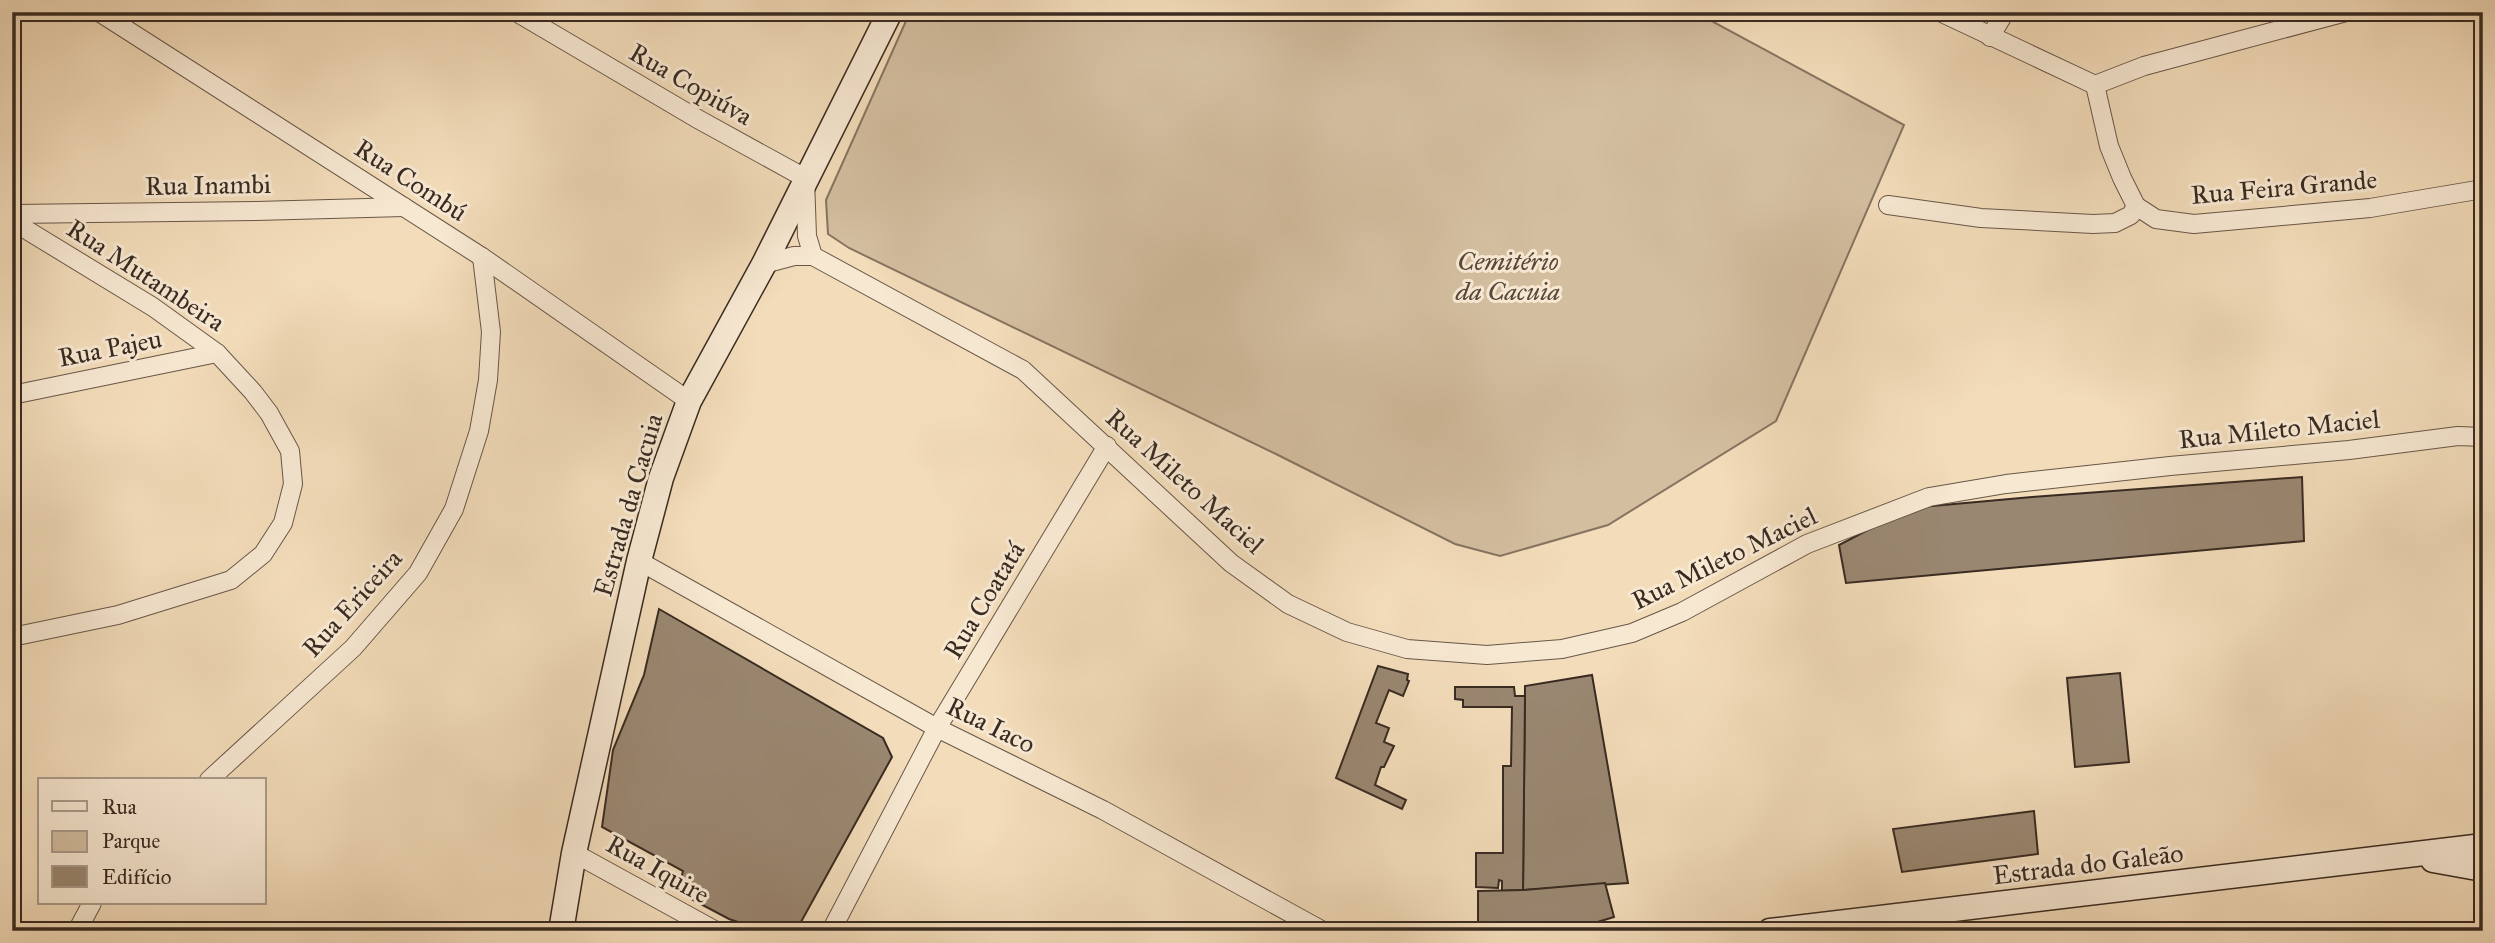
<svg xmlns="http://www.w3.org/2000/svg" width="2495" height="943" font-family="'IM FELL Great Primer',serif">
  <style>
    .green { fill: #d3bea0; stroke: #867461; stroke-width: 2 }
    .building { fill: #9a8771; stroke: #392b22; stroke-width: 2 }
    .lines { fill: none; stroke-linecap: round; stroke-linejoin: round }
    .minor-casing { stroke: #685748; stroke-width: 20 }
    .secondary-casing { stroke: #392b22; stroke-width: 27 }
    .minor { stroke: #f7e8d2; stroke-width: 18 }
    .secondary { stroke: #f7e8d2; stroke-width: 24 }
    .labels { text-anchor: middle; dominant-baseline: central; stroke-width: 6; stroke-linejoin: round; paint-order: stroke }
    .street-label { font-size: 26px; fill: #392b22; stroke: #f7e8d2 }
    .park-label { font-size: 26px; font-style: italic; fill: #58483b; stroke: #f7e8d2 }
  </style>
  <rect width="100%" height="100%" fill="#f3dcba"/>
  <filter id="stains"><feTurbulence type="fractalNoise" baseFrequency=".00286" numOctaves="4"/><feColorMatrix values="0 0 0 0 .2 0 0 0 0 .09 0 0 0 0 .02 0 0 0 .5 -.17"/></filter>
  <radialGradient id="worn" r=".72"><stop offset=".6" stop-color="#630" stop-opacity="0"/><stop offset="1" stop-color="#630" stop-opacity=".3"/></radialGradient>
  <!-- green -->
  <polygon class="green" points="910,12 1695,12 1904,125 1776,421 1608,525 1500,556 1455,544 1276,454 849,248 828,234 826,200"/>
  <!-- building -->
  <g class="building">
    <polygon points="2302,477 2304,541 1846,583 1839,545 1910,508 2032,497"/>
    <polygon points="659,609 883,738 892,757 796,931 765,931 729,919 678,892 683,871 602,827 613,750 644,675"/>
    <polygon points="1378,666 1408,674 1407,680 1409,681 1403,696 1389,690 1376,723 1389,728 1384,742 1394,746 1384,767 1381,767 1375,785 1406,800 1402,809 1336,778"/>
    <polygon points="2120,673 2129,762 2075,767 2067,678"/>
    <polygon points="1592,675 1628,883 1523,890 1525,686"/>
    <polygon points="1455,687 1514,687 1515,696 1525,696 1523,890 1502,891 1502,881 1499,880 1498,888 1476,887 1476,853 1503,853 1503,766 1511,766 1512,707 1463,707 1463,700 1455,699"/>
    <polygon points="2034,811 2038,854 1902,872 1893,829"/>
    <polygon points="1605,883 1614,917 1571,930 1569,922 1530,931 1478,931 1478,891 1523,890"/>
  </g>
  <g class="lines">
    <!-- minor casing -->
    <g class="minor-casing">
      <g id="minor">
        <polyline points="99,12 482,257 689,401"/>
        <polyline points="516,12 696,118 805,178 807,236 813,256 1023,370 1231,563 1288,604 1347,632 1407,649 1487,655 1562,649 1632,633 1682,612 1807,544 1929,497 2006,484 2170,466 2349,450 2458,436 2483,437"/>
        <polyline points="1940,12 2095,85 2144,66 2346,12"/>
        <polyline points="1990,37 2005,12"/>
        <polyline points="2095,85 2109,146 2122,178 2136,206 2156,219 2194,224 2370,208 2483,189"/>
        <polyline points="1888,205 1981,218 2093,224 2115,223 2131,215 2136,206"/>
        <polyline points="12,214 256,211 404,207"/>
        <polyline points="12,221 153,307 217,353 253,392 269,413 290,451 293,484 283,523 263,554 231,580 118,615 12,637"/>
        <polyline points="764,264 794,256 813,256"/>
        <polyline points="12,395 217,353"/>
        <polyline points="639,561 937,728 1103,810 1323,931"/>
        <polyline points="209,780 353,648 418,573 454,509 479,431 488,380 491,332 482,257"/>
        <polyline points="574,853 716,931"/>
        <polyline points="77,931 92,903"/>
        <polyline points="831,931 937,728 1107,446"/>
      </g>
    </g>
    <!-- secondary casing -->
    <g class="secondary-casing">
      <g id="secondary">
        <polyline points="2433,860 2483,869"/>
        <polyline points="561,931 574,853 639,561 661,478 689,401 764,264 890,12"/>
        <polyline points="1770,931 2483,846"/>
      </g>
    </g>
    <!-- minor -->
    <use href="#minor" class="minor"/>
    <!-- secondary -->
    <use href="#secondary" class="secondary"/>
  </g>
  <g class="labels">
    <!-- street labels -->
    <g class="street-label">
      <text transform="translate(691 84) rotate(30)">Rua Copiúva</text>
      <text transform="translate(411 180) rotate(33)">Rua Combú</text>
      <text transform="translate(208 185) rotate(-1)">Rua Inambi</text>
      <text transform="translate(2284 187) rotate(-5)">Rua Feira Grande</text>
      <text transform="translate(146 275) rotate(33)">Rua Mutambeira</text>
      <text transform="translate(110 348) rotate(-11)">Rua Pajeu</text>
      <text transform="translate(2279 429) rotate(-6)">Rua Mileto Maciel</text>
      <text transform="translate(1185 481) rotate(42)">Rua Mileto Maciel</text>
      <text transform="translate(628 505) rotate(-74)">Estrada da Cacuia</text>
      <text transform="translate(1724 558) rotate(-26)">Rua Mileto Maciel</text>
      <text transform="translate(984 600) rotate(-59)">Rua Coatatá</text>
      <text transform="translate(352 603) rotate(-48)">Rua Ericeira</text>
      <text transform="translate(991 725) rotate(26)">Rua Iaco</text>
      <text transform="translate(2088 864) rotate(-7)">Estrada do Galeão</text>
      <text transform="translate(658 869) rotate(29)">Rua Iquire</text>
    </g>
    <!-- park labels -->
    <g class="park-label">
      <text x="1508" y="261">Cemitério<tspan x="1508" dy="30">da Cacuia</tspan></text>
    </g>
  </g>
  <!-- margin -->
  <rect width="2495" height="943" fill="none" stroke="#f3dcba" stroke-width="42"/>
  <rect x="14" y="14" width="2467" height="915" fill="none" stroke="#392b22" stroke-width="3.5"/>
  <rect x="21" y="21" width="2453" height="901" fill="none" stroke="#392b22" stroke-width="2"/>
  <!-- legend -->
  <rect x="38" y="778" width="228" height="126" fill="#f7e8d2" stroke="#ab9c8c" stroke-width="2"/>
  <rect x="52" y="801" width="35" height="10" fill="#f7e8d2" stroke="#ab9c8c" stroke-width="2"/>
  <text x="102" y="814" font-size="21" fill="#392b22">Rua</text>
  <rect x="52" y="831" width="35" height="21" fill="#d3bea0" stroke="#ab9c8c" stroke-width="2"/>
  <text x="102" y="848" font-size="21" fill="#392b22">Parque</text>
  <rect x="52" y="866" width="35" height="21" fill="#9a8771" stroke="#ab9c8c" stroke-width="2"/>
  <text x="102" y="884" font-size="21" fill="#392b22">Edifício</text>
  <rect width="100%" height="100%" filter="url(#stains)"/>
  <rect width="100%" height="100%" fill="url(#worn)"/>
</svg>
